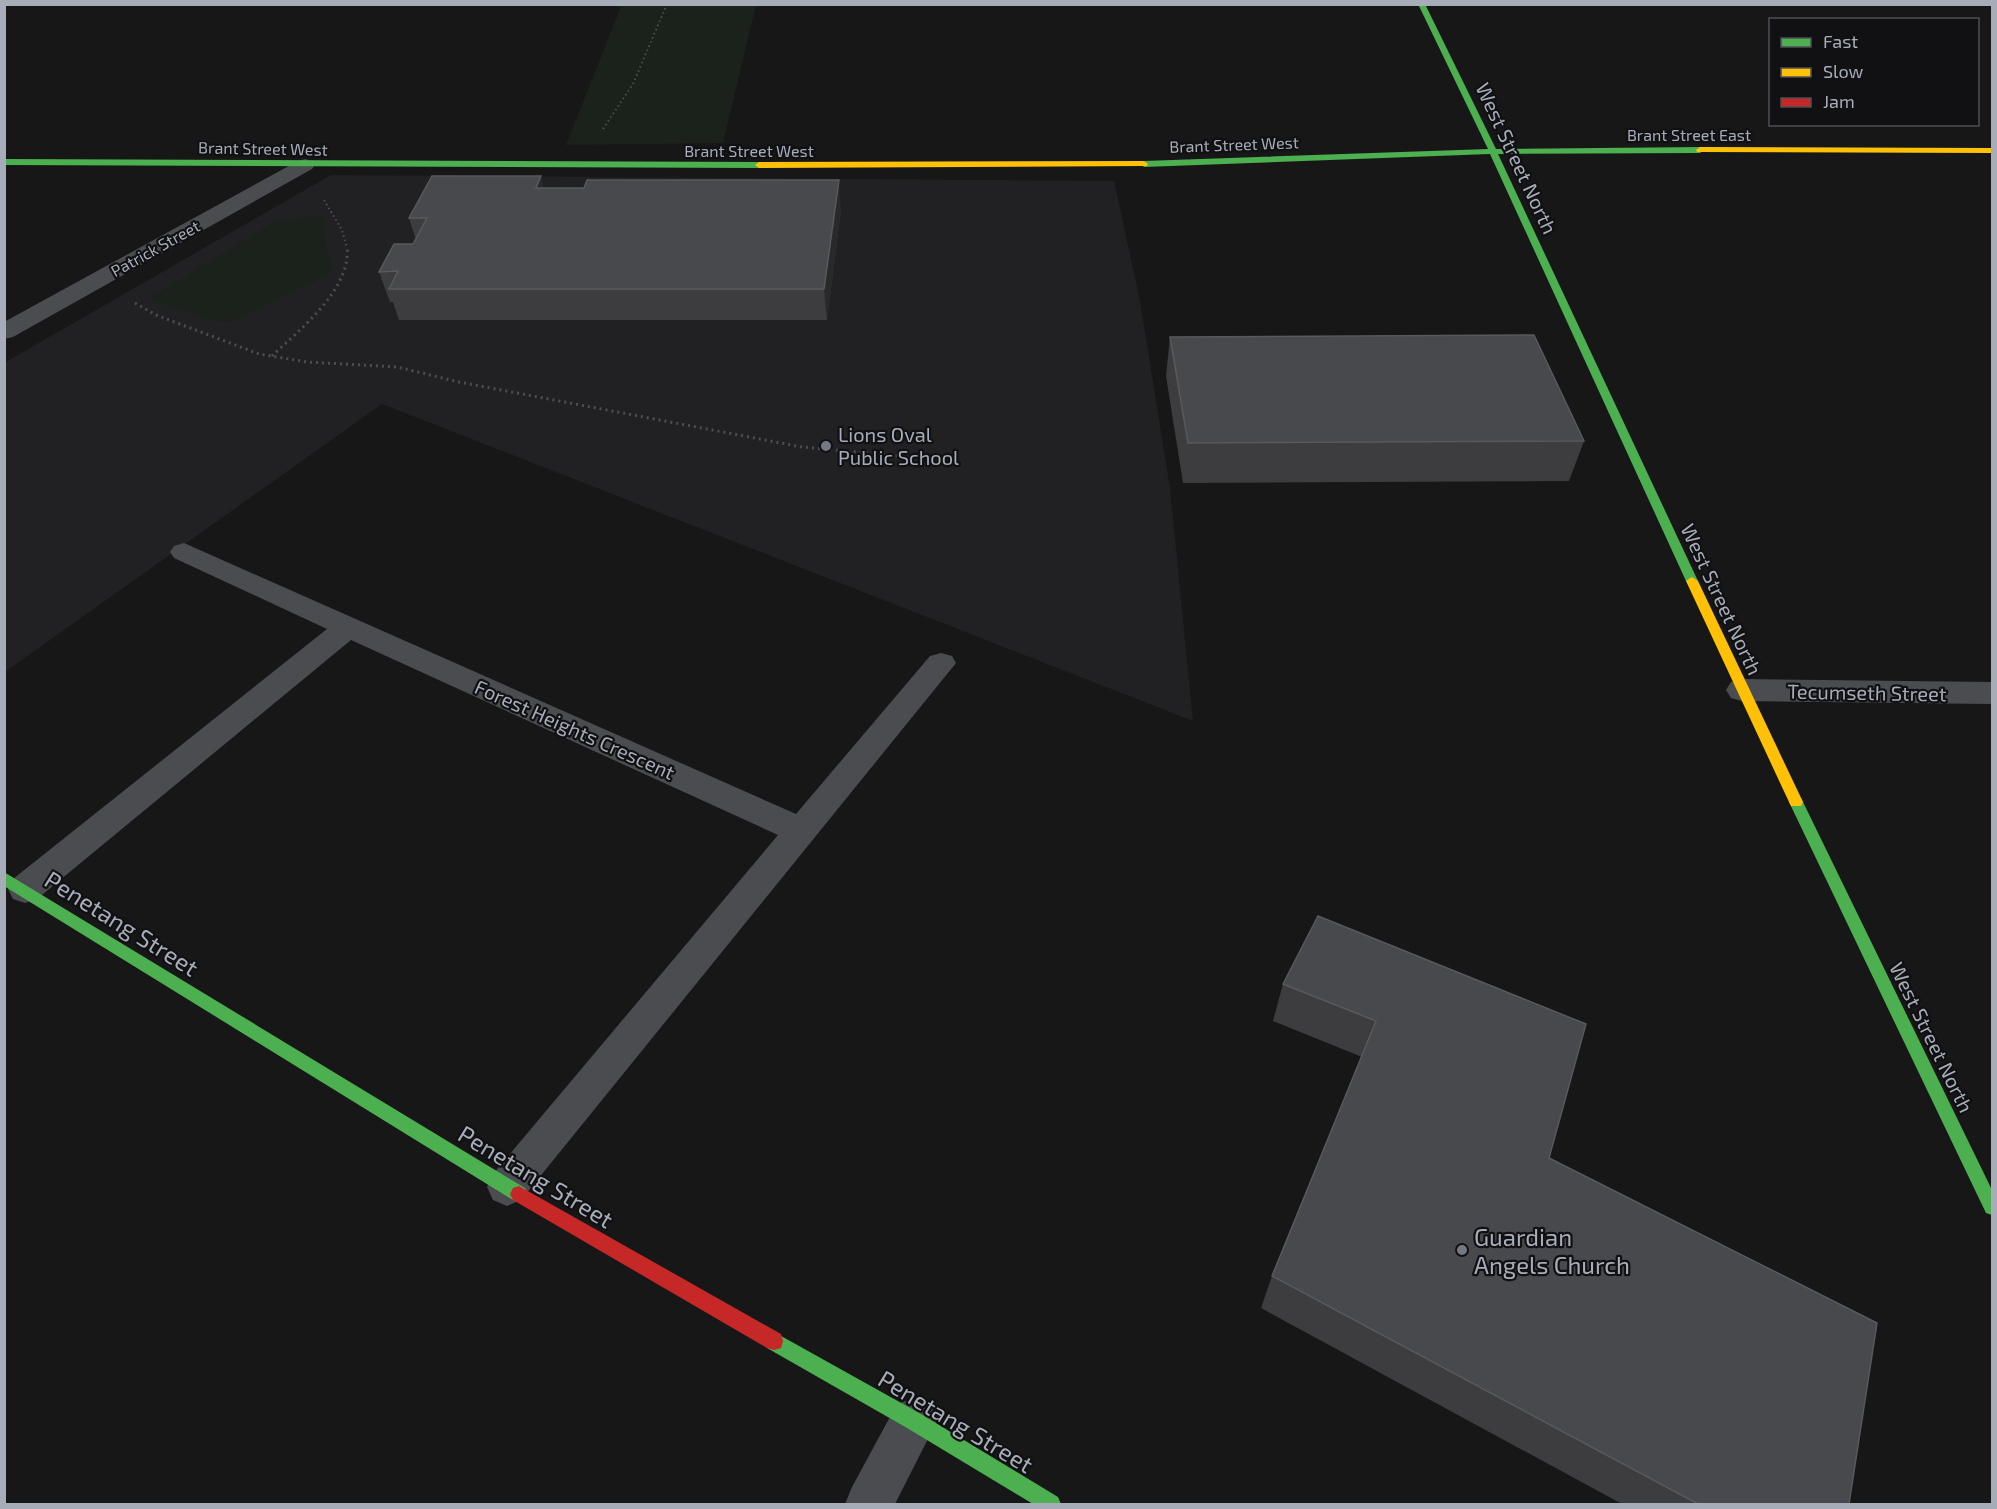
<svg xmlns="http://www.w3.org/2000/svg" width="1997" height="1509" font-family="'Exo 2',sans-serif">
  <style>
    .built { fill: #212123 }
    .green { fill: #1a221b }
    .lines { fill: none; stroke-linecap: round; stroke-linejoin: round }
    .path-far1 { stroke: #4c4e51; stroke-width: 2; stroke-dasharray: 1.5 3; stroke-linecap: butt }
    .path { stroke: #4c4e51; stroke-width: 3; stroke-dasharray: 2 4; stroke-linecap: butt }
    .lane { fill: #4a4c50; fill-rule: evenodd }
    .street { fill: #4a4c50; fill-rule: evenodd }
    .fast { fill: #4caf50; fill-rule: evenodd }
    .slow { fill: #ffc107; fill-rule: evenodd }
    .jam { fill: #c62828; fill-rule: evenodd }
    .wall { fill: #3d3d3f }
    .shaded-wall { fill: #29292a }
    .building { fill: #48494c; stroke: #57595d; stroke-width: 1.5 }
    .poi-dot { fill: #747880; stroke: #111113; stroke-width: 2 }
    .labels { text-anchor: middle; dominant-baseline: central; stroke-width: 4.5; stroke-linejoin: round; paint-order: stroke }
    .far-street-label { font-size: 16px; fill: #a6adb9; stroke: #111113 }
    .street-label { font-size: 20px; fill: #a6adb9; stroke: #111113 }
    .poi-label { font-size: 20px; fill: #a6adb9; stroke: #111113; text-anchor: start }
    .near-street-label { font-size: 24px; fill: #a6adb9; stroke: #111113 }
    .near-poi-label { font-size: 24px; fill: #a6adb9; stroke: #111113; text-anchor: start }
  </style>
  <rect width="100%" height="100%" fill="#171717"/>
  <!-- built -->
  <polygon class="built" points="331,175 1114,181 1140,301 1170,488 1193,721 382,404 5,672 4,363"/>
  <!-- green -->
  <g class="green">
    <polygon points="622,4 756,5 723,143 566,145"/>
    <polygon points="322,216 331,273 229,322 207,319 148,299 278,220"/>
  </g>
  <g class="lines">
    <!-- path-far1 -->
    <g class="path-far1">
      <polyline points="603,129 633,84 667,4"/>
      <polyline points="324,200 342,230 347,248"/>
    </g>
    <!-- path -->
    <g class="path">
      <polyline points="135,303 156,315 259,354 307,362 397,367 459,382 802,447 899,456"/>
      <path d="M 272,356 C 300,329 352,289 347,246"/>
    </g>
    <!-- lane -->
    <polygon class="lane" points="184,543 796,814 930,656 941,653 952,656 956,663 521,1200 507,1206 493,1200 487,1187 493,1174 778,835 351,640 37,899 25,903 13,899 8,889 13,879 327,629 174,558 170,552 174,546"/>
    <!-- street -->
    <g class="street">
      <polygon points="305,159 312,161 315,165 312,169 13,337 4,339 4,322 298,161"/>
      <polygon points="1742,679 1992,682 1992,704 1742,701 1731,698 1726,690 1731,682"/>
      <polygon points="914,1398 931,1404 937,1421 895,1504 845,1504 852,1487 897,1404"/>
    </g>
    <!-- fast -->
    <g class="fast">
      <polygon points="1418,4 1425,4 1496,149 1700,147 1704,150 1700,153 1498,154 1698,581 1696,584 1692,585 1686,581 1490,154 1144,167 1140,164 1144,161 1488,149"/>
      <polygon points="4,159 759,162 763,165 759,168 4,165"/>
      <polygon points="1796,797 1801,798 1803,802 1992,1190 1992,1215 1986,1213 1789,802 1791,798"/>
      <polygon points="4,872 525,1188 528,1194 525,1200 519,1202 513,1200 4,886"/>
      <polygon points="774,1332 921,1414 1058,1497 1061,1504 1033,1504 907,1428 767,1348 765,1341 767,1334"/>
    </g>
    <!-- slow -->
    <g class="slow">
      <polygon points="1700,147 1992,148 1992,153 1697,152 1696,150"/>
      <polygon points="1144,161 1148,164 1147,166 759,168 755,165 759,162"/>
      <polygon points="1692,577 1698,581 1803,802 1801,806 1791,806 1789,802 1686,581"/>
    </g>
    <!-- jam -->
    <polygon class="jam" points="519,1186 781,1334 783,1341 781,1348 774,1350 767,1348 513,1200 510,1194 513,1188"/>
  </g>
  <!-- wall -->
  <g class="wall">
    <polygon points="544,188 841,209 827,320 399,320 393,302 390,302 379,272 413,244 416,240 409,218"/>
    <polygon points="1170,337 1584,441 1569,481 1183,483 1166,376"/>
    <polygon points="1318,916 1549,1158 1849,1504 1622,1504 1261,1308 1272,1276 1362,1057 1273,1021 1283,984"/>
  </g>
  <!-- shaded-wall -->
  <g class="shaded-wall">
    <polygon points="541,176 548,206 536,188"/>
    <polygon points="839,180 841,209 827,320 824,289"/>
  </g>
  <!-- building -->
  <g class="building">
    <polygon points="432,176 541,176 536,188 584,188 587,180 839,180 824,289 389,289 398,271 379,272 394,244 413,244 427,218 409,218"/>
    <polygon points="1534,335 1584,441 1188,443 1170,337"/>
    <polygon points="1318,916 1586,1024 1549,1158 1877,1323 1849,1504 1698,1504 1272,1276 1376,1021 1283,984"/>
  </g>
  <!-- markers -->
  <g class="poi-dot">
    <circle cx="826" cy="446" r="6"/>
    <circle cx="1462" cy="1250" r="6"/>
  </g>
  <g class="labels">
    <!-- far-street labels -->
    <g class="far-street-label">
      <text x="1689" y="134">Brant Street East</text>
      <text transform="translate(1234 144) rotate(-2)">Brant Street West</text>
      <text transform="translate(263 148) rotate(1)">Brant Street West</text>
      <text x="749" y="150">Brant Street West</text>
      <text transform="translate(155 248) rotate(-29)">Patrick Street</text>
    </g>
    <!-- street labels -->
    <g class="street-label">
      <text transform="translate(1517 158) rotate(65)">West Street North</text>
      <text transform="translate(1722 599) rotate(65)">West Street North</text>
      <text transform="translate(1867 692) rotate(1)">Tecumseth Street</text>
      <text transform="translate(575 729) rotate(24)">Forest Heights Crescent</text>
      <text transform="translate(1932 1037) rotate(64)">West Street North</text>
    </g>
    <!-- poi labels -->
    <g class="poi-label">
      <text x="838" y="434">Lions Oval<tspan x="838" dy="23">Public School</tspan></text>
    </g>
    <!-- near-street labels -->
    <g class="near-street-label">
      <text transform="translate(122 923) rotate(32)">Penetang Street</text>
      <text transform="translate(536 1176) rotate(31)">Penetang Street</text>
      <text transform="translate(956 1421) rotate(31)">Penetang Street</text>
    </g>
    <!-- near-poi labels -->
    <g class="near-poi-label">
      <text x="1474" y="1236">Guardian<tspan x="1474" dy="28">Angels Church</tspan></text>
    </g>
  </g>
  <!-- border -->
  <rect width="1997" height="1509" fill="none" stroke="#a6adb9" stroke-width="12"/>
  <!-- legend -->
  <rect x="1769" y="18" width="210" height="108" fill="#111113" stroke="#4d4f55" stroke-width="1.5"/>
  <rect x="1781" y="38" width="30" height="9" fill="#4caf50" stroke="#4d4f55" stroke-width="1.5"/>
  <text x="1823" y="48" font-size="18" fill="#a6adb9">Fast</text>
  <rect x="1781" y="68" width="30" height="9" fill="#ffc107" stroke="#4d4f55" stroke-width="1.5"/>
  <text x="1823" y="78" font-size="18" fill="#a6adb9">Slow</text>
  <rect x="1781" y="98" width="30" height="9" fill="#c62828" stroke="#4d4f55" stroke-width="1.5"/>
  <text x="1823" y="108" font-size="18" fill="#a6adb9">Jam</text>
</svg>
